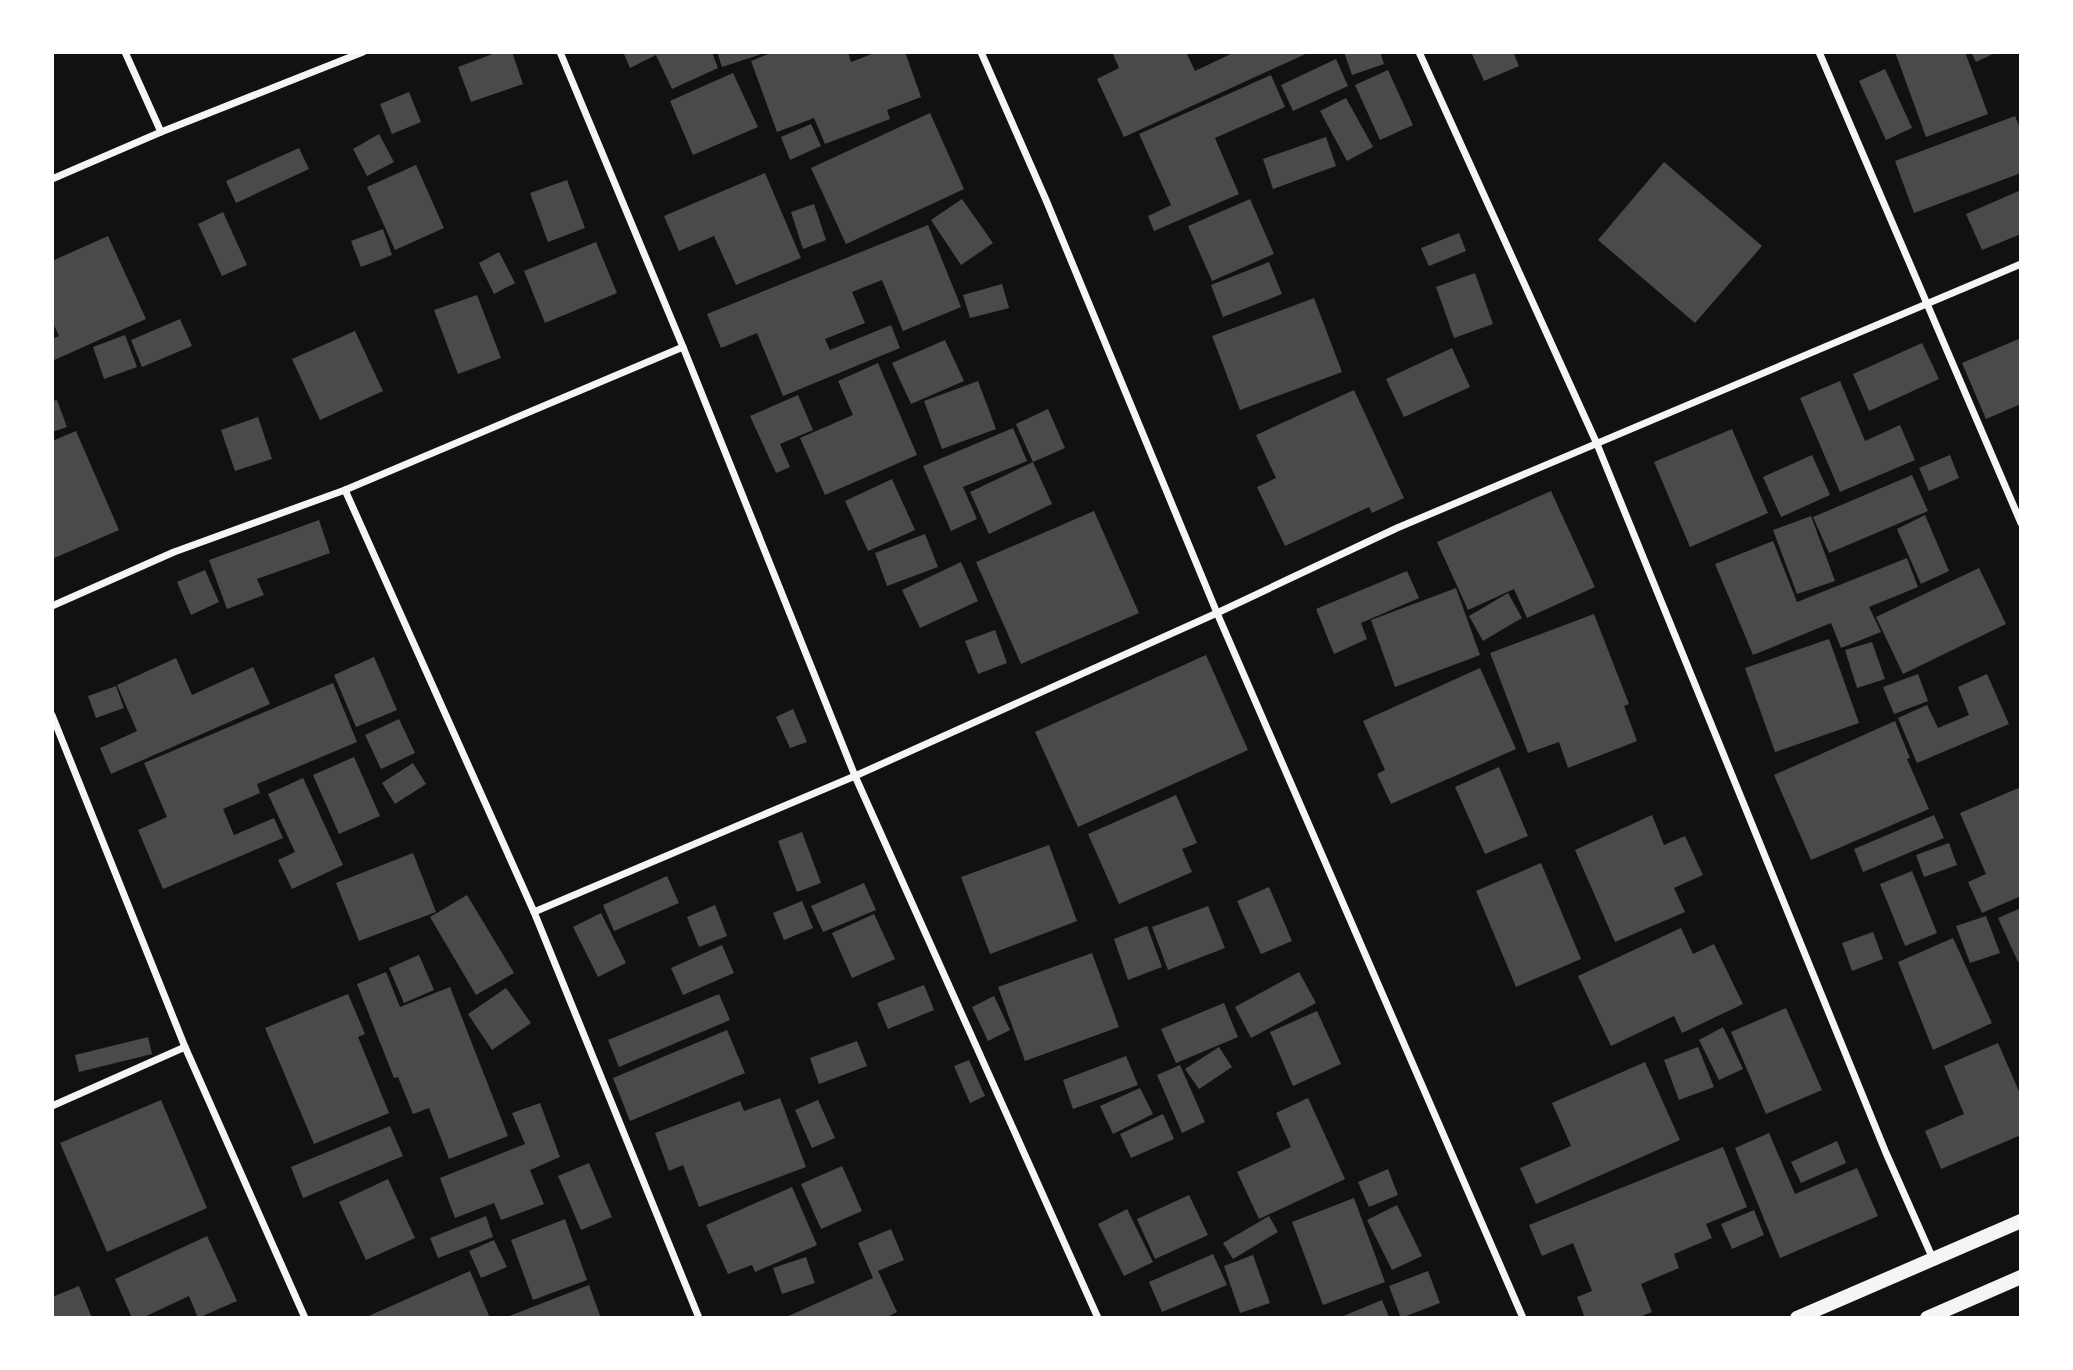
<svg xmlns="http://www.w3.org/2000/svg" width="2073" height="1370" font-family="Lato,sans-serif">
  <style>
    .building { fill: #4a4a4a }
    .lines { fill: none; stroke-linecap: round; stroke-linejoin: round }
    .minor { stroke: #f5f5f5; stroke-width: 7 }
    .secondary { stroke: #f5f5f5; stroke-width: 14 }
  </style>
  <rect width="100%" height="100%" fill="#111"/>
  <!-- building -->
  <g class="building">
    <polygon points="498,52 512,52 523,84 471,102 458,67"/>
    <polygon points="623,52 712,52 718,68 672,89 656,55 630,68"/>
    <polygon points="717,52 765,52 765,53 722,67"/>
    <polygon points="773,52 848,52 851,62 877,52 905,52 921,97 887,110 890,119 825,144 814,118 777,132 751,61"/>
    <polygon points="1112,52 1186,52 1195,71 1235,52 1310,52 1124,137 1097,79 1119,68"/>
    <polygon points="1344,52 1380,52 1384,64 1352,75"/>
    <polygon points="1471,52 1513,52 1519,66 1484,81"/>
    <polygon points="1895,52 1965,52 1988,114 1926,137"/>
    <polygon points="1971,52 1997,52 1976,62"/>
    <polygon points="1336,59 1348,86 1293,111 1281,85"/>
    <polygon points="1885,69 1912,128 1886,140 1859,81"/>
    <polygon points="1388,70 1413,125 1380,140 1355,85"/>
    <polygon points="733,73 758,127 693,155 670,101"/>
    <polygon points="1271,75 1285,107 1215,138 1239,194 1154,231 1148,216 1171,205 1139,134"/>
    <polygon points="409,92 421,122 392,134 380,104"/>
    <polygon points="1346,98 1373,147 1347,161 1320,111"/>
    <polygon points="930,113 964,189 846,244 811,168"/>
    <polygon points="2015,116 2021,131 2021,173 1914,213 1895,161"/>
    <polygon points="811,124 821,146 790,160 781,137"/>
    <polygon points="379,134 394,162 367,176 353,149"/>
    <polygon points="1326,137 1336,166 1273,189 1263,159"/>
    <polygon points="299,148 309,169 236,203 226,181"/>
    <polygon points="1664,162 1762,246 1695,323 1598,240"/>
    <polygon points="416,165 444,228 395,250 367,187"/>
    <polygon points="765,173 801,258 736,285 714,236 679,251 664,216"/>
    <polygon points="567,180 585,228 548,242 530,193"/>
    <polygon points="2021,190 2021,234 1982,250 1966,214"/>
    <polygon points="962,199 993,243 961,265 931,220"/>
    <polygon points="1250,199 1274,254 1212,281 1188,226"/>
    <polygon points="814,204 826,240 803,249 791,212"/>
    <polygon points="223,212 247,265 222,276 198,224"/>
    <polygon points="928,225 961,307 903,331 882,280 852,292 865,323 825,339 830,350 891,325 900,348 783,396 757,333 721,348 707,314"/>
    <polygon points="383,229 392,255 361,267 351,241"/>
    <polygon points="1459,233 1466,251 1429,266 1421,248"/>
    <polygon points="108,236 146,319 52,361 52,339 59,336 52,321 52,261"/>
    <polygon points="596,242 617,293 545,323 524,271"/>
    <polygon points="499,252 515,283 494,294 479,263"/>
    <polygon points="1269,262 1282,294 1223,317 1211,285"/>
    <polygon points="1475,273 1493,324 1454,338 1436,287"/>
    <polygon points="1002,284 1009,308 970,318 963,295"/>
    <polygon points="477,295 501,358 458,374 434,310"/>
    <polygon points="1314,298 1342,372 1240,410 1212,336"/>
    <polygon points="180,319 192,346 142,367 131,340"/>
    <polygon points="355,331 383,391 320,420 292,359"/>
    <polygon points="125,335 137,367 104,379 93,347"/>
    <polygon points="2021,338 2021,404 1986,419 1962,363"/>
    <polygon points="945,340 964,381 911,404 892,363"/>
    <polygon points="1922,343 1939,379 1869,411 1853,374"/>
    <polygon points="1452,348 1470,387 1404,417 1386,379"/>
    <polygon points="878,363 917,455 825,495 800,438 853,415 838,381"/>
    <polygon points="978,381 996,429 942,449 924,401"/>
    <polygon points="1840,381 1865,441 1900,425 1915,460 1840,492 1800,398"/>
    <polygon points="1354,390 1404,498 1372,513 1369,507 1285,546 1257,487 1276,478 1256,435"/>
    <polygon points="798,395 813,430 780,444 790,467 776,473 750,416"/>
    <polygon points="57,400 67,427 52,432 52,401"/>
    <polygon points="1048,409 1065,448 1033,462 1016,424"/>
    <polygon points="258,417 272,459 235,471 221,430"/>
    <polygon points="1013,428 1027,461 963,487 977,519 951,531 923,466"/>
    <polygon points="1732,429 1768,513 1690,547 1654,462"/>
    <polygon points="76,431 119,530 52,559 52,441"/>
    <polygon points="1812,455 1830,495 1781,517 1763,477"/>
    <polygon points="1950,455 1959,478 1929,491 1919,468"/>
    <polygon points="1033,462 1052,504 989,534 970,492"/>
    <polygon points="1912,475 1928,511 1829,553 1813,517"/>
    <polygon points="892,479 915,530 868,551 845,501"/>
    <polygon points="1551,491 1595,587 1527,618 1514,589 1468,610 1437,542"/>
    <polygon points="1094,511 1139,613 1021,664 976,562"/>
    <polygon points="1925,515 1949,571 1921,584 1897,529"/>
    <polygon points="1811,516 1835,581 1797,594 1773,530"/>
    <polygon points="319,520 330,553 257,579 264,595 227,609 209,560"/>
    <polygon points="925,534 938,567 887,586 875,553"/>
    <polygon points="1773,541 1797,602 1907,558 1918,587 1869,607 1881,632 1841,648 1831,623 1753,655 1715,564"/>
    <polygon points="961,562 978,601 920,628 902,590"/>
    <polygon points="1979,568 2006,624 1903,674 1876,617"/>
    <polygon points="205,570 219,602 191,615 177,582"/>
    <polygon points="1407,571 1419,598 1361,623 1367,639 1334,654 1316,609"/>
    <polygon points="1456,588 1480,655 1395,687 1371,620"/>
    <polygon points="1508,593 1522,618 1483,641 1469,616"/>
    <polygon points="1594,614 1629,704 1624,706 1637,741 1568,768 1559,742 1528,753 1490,653"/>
    <polygon points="995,630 1007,663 978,674 965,641"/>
    <polygon points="1829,639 1859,723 1775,752 1745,668"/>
    <polygon points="1872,642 1885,679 1857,688 1845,650"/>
    <polygon points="1206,655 1248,750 1078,827 1035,732"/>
    <polygon points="374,657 397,710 356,727 334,675"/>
    <polygon points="176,658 192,695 253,667 270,704 111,774 100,748 137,731 117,685"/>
    <polygon points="1480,668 1516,749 1391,804 1377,774 1385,770 1363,721"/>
    <polygon points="1918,674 1928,701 1894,714 1883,687"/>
    <polygon points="1987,674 2009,724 1917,763 1898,718 1927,705 1938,728 1969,715 1958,687"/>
    <polygon points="333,683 357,742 257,784 260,793 223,809 234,835 274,818 283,838 163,889 138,830 167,817 144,763"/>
    <polygon points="116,686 124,708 96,718 88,696"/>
    <polygon points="793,709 807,742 790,748 776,717"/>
    <polygon points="399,719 415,753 381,769 365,735"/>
    <polygon points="1895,721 1910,758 1907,759 1929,809 1811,860 1774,775"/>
    <polygon points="354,757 380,816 339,834 313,775"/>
    <polygon points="413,763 426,784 395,804 382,783"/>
    <polygon points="1499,767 1528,836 1485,854 1455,787"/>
    <polygon points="303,778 343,865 292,889 278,860 295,852 268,794"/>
    <polygon points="2021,787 2021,896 1982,913 1968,882 1986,874 1960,813"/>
    <polygon points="1176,795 1197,843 1182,849 1192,872 1119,904 1088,834"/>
    <polygon points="1652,815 1664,845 1685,836 1703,875 1674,888 1685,912 1615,942 1575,850"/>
    <polygon points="1934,815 1944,838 1863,872 1854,849"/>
    <polygon points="802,832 821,883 797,892 778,841"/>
    <polygon points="1949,843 1957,865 1924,877 1916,855"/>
    <polygon points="1049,845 1077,921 990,954 961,877"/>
    <polygon points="413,853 436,912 359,941 336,883"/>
    <polygon points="1541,863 1581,959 1516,987 1476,891"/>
    <polygon points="1912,871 1937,933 1905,946 1880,884"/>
    <polygon points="667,876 679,903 614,931 603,905"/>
    <polygon points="864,883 876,910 823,932 811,906"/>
    <polygon points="1269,887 1292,941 1261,954 1237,901"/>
    <polygon points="467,895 514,973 476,995 430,917"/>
    <polygon points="802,901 813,928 784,940 773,913"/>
    <polygon points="715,905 727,936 699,947 687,917"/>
    <polygon points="1208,906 1225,948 1168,970 1152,927"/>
    <polygon points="2021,908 2021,962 2018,962 1998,918"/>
    <polygon points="601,913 626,963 598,977 573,927"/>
    <polygon points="874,914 895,959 852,978 832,933"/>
    <polygon points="1986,916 2000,953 1970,963 1956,926"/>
    <polygon points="1147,926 1162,967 1128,980 1114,939"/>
    <polygon points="1681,928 1693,954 1714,944 1743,1004 1682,1033 1674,1016 1611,1046 1578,976"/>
    <polygon points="1873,932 1883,959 1852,971 1842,943"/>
    <polygon points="1953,938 1992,1023 1933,1050 1898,962"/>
    <polygon points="722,945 734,973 683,995 671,968"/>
    <polygon points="1092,953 1119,1027 1025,1061 998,987"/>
    <polygon points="419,955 434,990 404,1003 389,968"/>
    <polygon points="386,972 400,1007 450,987 508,1136 449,1159 429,1108 413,1114 398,1077 394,1078 357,984"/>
    <polygon points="1299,972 1316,1003 1251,1038 1235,1007"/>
    <polygon points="924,985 934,1010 888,1029 877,1003"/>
    <polygon points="506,988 531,1023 492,1050 468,1014"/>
    <polygon points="348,994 365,1034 358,1037 389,1113 314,1144 265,1028"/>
    <polygon points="719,994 730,1020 619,1067 608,1040"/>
    <polygon points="994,996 1010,1030 988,1041 972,1007"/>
    <polygon points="1224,1003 1238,1037 1176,1063 1161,1029"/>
    <polygon points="1786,1008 1822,1090 1766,1114 1731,1032"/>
    <polygon points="1317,1011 1341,1064 1293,1086 1270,1032"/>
    <polygon points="1723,1027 1743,1069 1719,1080 1699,1040"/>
    <polygon points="727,1030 745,1073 630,1121 613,1078"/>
    <polygon points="148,1037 152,1054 79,1072 75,1055"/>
    <polygon points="857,1041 867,1066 819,1084 810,1058"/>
    <polygon points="1998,1043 2021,1096 2021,1135 1941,1169 1925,1131 1964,1114 1944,1066"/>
    <polygon points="1219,1047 1232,1067 1199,1089 1185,1069"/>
    <polygon points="1698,1047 1714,1087 1679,1100 1664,1060"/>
    <polygon points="1126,1056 1138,1085 1073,1109 1063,1080"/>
    <polygon points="969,1060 985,1096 970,1103 954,1066"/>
    <polygon points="1645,1062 1680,1140 1536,1204 1520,1168 1571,1146 1552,1103"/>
    <polygon points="1180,1065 1205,1122 1182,1133 1157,1075"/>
    <polygon points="1140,1088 1153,1114 1113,1134 1100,1106"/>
    <polygon points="780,1098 806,1167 699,1207 683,1165 669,1171 655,1133 740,1101 744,1111"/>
    <polygon points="1308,1098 1345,1179 1259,1219 1237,1172 1291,1147 1276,1113"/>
    <polygon points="161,1100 207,1208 107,1252 60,1143"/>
    <polygon points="818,1100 835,1138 812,1148 795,1110"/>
    <polygon points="540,1103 560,1157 530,1170 544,1204 501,1220 494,1203 455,1218 440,1178 525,1144 512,1113"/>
    <polygon points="1163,1114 1174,1139 1131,1158 1120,1134"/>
    <polygon points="390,1126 403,1156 303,1198 291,1167"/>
    <polygon points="1769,1133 1795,1194 1857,1168 1878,1216 1780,1258 1735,1148"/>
    <polygon points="1837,1141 1846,1163 1801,1183 1791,1162"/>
    <polygon points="1723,1147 1747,1207 1706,1224 1712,1238 1674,1254 1679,1268 1641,1284 1652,1312 1637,1318 1585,1318 1577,1297 1592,1291 1573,1243 1542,1256 1529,1225"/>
    <polygon points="589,1163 612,1217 581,1230 558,1176"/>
    <polygon points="842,1166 862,1211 821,1229 801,1184"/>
    <polygon points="1388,1169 1398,1195 1369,1207 1358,1182"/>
    <polygon points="388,1179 415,1238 366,1260 339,1202"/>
    <polygon points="792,1187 817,1245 755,1272 752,1265 728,1274 706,1225"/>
    <polygon points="1189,1195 1208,1235 1155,1259 1137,1219"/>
    <polygon points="1354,1198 1385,1282 1323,1305 1292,1222"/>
    <polygon points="1397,1205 1422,1256 1392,1270 1367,1220"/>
    <polygon points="1127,1209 1153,1262 1124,1276 1098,1224"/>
    <polygon points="1754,1210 1764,1235 1732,1249 1721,1224"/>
    <polygon points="486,1216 493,1237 438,1258 430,1238"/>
    <polygon points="1269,1216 1278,1232 1233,1259 1223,1243"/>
    <polygon points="565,1219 587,1280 533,1300 511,1240"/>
    <polygon points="891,1229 904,1260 878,1271 897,1312 885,1318 784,1318 873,1278 858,1243"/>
    <polygon points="207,1236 237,1301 198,1318 189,1296 142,1318 132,1318 115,1279"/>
    <polygon points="494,1240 507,1267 481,1278 469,1251"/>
    <polygon points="1213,1254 1227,1285 1162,1312 1149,1282"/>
    <polygon points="1253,1255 1270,1303 1240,1313 1224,1266"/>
    <polygon points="806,1257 815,1283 782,1294 773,1268"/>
    <polygon points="470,1271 490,1318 364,1318"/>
    <polygon points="1428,1271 1440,1303 1401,1318 1389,1286"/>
    <polygon points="589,1285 601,1318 507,1318 507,1317"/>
    <polygon points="79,1286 92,1318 52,1318 52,1297"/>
    <polygon points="1382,1300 1389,1317 1341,1317"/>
  </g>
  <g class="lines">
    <!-- minor -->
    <g class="minor">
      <polyline points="125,52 161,132"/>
      <polyline points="560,52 683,347 855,776 1098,1318"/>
      <polyline points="981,52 1046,200 1217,613 1523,1318"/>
      <polyline points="1419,52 1597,444 1886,1153 1933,1259"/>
      <polyline points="1819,52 2021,523"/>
      <polyline points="52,179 161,132 363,52"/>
      <polyline points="345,490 534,912 699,1318"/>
      <polyline points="52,606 174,552 345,490 683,347"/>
      <polyline points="52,715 185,1047 305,1318"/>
      <polyline points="534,912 855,776 1217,613 1397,528 2021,264"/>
      <polyline points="52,1106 185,1047"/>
    </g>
    <!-- secondary -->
    <g class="secondary">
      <polyline points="1797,1318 2021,1221"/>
      <polyline points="1927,1318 2021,1277"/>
    </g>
  </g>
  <!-- border -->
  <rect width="2073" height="1370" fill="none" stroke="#ffffff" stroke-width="108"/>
</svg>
